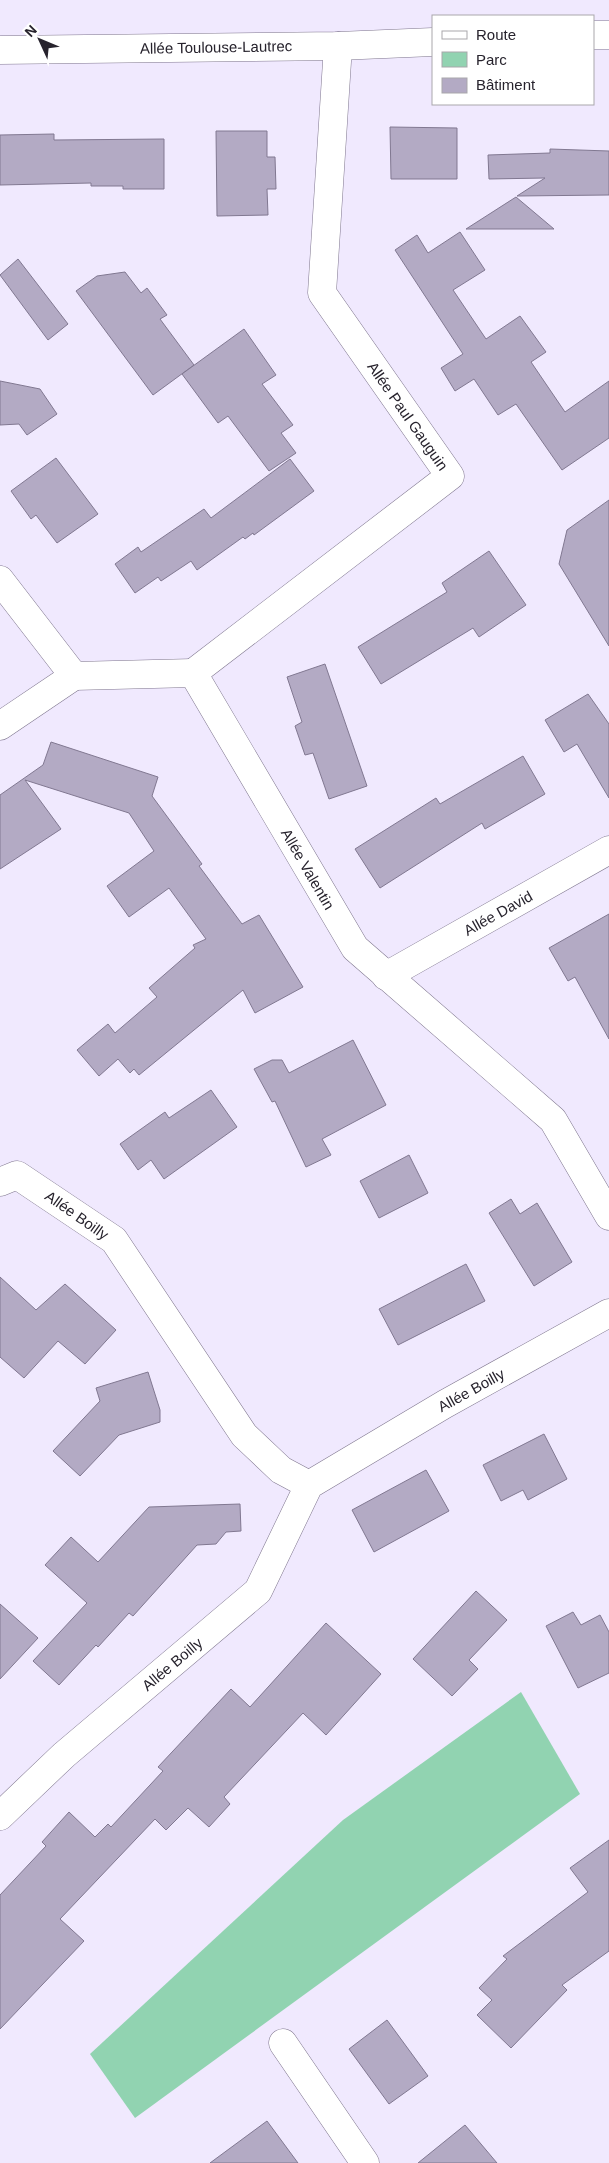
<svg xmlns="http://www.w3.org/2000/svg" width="609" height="2163" font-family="Arial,sans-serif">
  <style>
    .green { fill: #91d3b1 }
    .building { fill: #b3aac4; stroke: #817891 }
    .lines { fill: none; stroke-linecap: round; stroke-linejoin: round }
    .minor-casing { stroke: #7f768e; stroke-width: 29 }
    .minor { stroke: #fff; stroke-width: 28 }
    .labels { text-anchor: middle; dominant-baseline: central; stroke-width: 4.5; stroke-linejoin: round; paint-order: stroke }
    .street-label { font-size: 15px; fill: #27232d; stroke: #fff }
  </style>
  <rect width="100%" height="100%" fill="#f0e9fe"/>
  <!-- green -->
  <polygon class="green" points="521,1692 580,1794 135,2118 90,2054 343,1820"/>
  <!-- building -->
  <g class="building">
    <polygon points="390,127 457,128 457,179 391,179"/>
    <polygon points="216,131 267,131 267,157 275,157 276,189 267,189 268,215 217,216"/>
    <polygon points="54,134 54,140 164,139 164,189 123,189 123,186 91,186 91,183 0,185 0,135"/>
    <polygon points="550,149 609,151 609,195 517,196 545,178 489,179 488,155 550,153"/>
    <polygon points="516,197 554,229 466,229"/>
    <polygon points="460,232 485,270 453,290 486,339 520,316 546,352 531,362 565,412 609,381 609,438 562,470 516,404 498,415 474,379 455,391 441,368 463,354 395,250 417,235 428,253"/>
    <polygon points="18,259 68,324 48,340 0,275"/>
    <polygon points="125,272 141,293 147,288 167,315 160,319 194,365 153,395 76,291 97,276"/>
    <polygon points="244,329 276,375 262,384 293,425 281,433 296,453 269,471 228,416 218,423 182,374"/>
    <polygon points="0,381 40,389 57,414 27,435 19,424 0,425"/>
    <polygon points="56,458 98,514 57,543 36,515 31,519 11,491"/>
    <polygon points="290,459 314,491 254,535 253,533 245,539 243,537 197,570 191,561 161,581 158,577 135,593 115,564 138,547 141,552 204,509 211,518"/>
    <polygon points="609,500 609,646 559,564 567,530"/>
    <polygon points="489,551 526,605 479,637 473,628 381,684 358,647 447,592 442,583"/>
    <polygon points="325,664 367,786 329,799 313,753 305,755 295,726 302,722 287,677"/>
    <polygon points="588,694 609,724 609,798 577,744 564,752 545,720"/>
    <polygon points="51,742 158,777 152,796 202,864 199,866 242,924 259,915 303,987 255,1013 243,990 139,1075 134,1069 130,1073 118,1059 99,1076 77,1050 108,1024 115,1033 157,997 149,988 195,948 193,945 206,939 169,888 129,917 107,886 154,851 129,813 25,780 61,829 0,869 0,795 43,765"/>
    <polygon points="523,756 545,794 485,829 482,823 380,888 355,849 436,798 440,804"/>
    <polygon points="609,914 609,1039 575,977 568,981 549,948"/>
    <polygon points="353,1040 386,1105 322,1139 331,1155 306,1167 275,1101 272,1102 254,1069 272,1060 282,1060 289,1073"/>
    <polygon points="211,1090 237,1127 164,1179 151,1160 138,1170 120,1144 165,1112 169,1118"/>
    <polygon points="409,1155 428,1193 379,1218 360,1181"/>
    <polygon points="511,1199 520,1214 537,1203 572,1262 534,1286 489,1213"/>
    <polygon points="466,1264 485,1301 398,1345 379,1309"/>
    <polygon points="0,1277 36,1310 65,1284 116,1330 85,1364 58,1341 24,1378 0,1357"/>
    <polygon points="148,1372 160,1410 160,1422 119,1435 80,1476 53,1451 100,1401 96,1388"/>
    <polygon points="544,1434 567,1479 528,1500 523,1490 501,1501 483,1465"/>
    <polygon points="426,1470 449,1511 374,1552 352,1510"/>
    <polygon points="240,1504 241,1531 226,1532 216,1544 197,1545 133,1616 129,1613 98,1647 96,1645 59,1685 33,1661 87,1603 45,1565 71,1537 98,1562 149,1507"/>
    <polygon points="476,1591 507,1620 469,1660 478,1669 452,1696 413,1659"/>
    <polygon points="0,1604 38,1638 0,1679"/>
    <polygon points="573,1612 581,1625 600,1615 609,1632 609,1673 578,1688 546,1626"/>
    <polygon points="326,1623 381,1674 326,1735 303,1713 224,1797 230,1804 209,1827 188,1808 166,1830 155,1819 60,1919 84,1941 0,2029 0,1895 46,1846 42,1842 69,1812 95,1837 108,1824 111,1827 163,1771 158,1767 231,1689 250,1707"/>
    <polygon points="609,1840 609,1951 562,1985 567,1990 511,2048 477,2015 492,2000 479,1988 507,1959 503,1956 588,1892 570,1868"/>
    <polygon points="387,2020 428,2076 389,2104 349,2049"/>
    <polygon points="267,2121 298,2163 210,2163"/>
    <polygon points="465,2125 497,2163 418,2163"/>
  </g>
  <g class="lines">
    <!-- minor casing -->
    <g class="minor-casing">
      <g id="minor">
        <polyline points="593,35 609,35"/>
        <polyline points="0,50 338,46 433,42"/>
        <polyline points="0,580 74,676 193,673 355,948 553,1120 609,1216"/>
        <polyline points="193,673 450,476 322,293 338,46"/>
        <polyline points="0,726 74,676"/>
        <polyline points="386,976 609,850"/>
        <polyline points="0,1182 17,1175 114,1240 244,1435 281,1470 309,1485"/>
        <polyline points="0,1816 64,1755 258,1591 309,1485 445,1404 609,1313"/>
        <polyline points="283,2043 365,2163"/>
      </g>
    </g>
    <!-- minor -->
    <use href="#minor" class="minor"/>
  </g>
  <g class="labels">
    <!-- street labels -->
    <g class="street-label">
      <text transform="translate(216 47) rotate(-1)">Allée Toulouse-Lautrec</text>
      <text transform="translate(408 416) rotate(55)">Allée Paul Gauguin</text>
      <text transform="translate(308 869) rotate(60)">Allée Valentin</text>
      <text transform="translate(498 913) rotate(-29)">Allée David</text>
      <text transform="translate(77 1215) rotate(35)">Allée Boilly</text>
      <text transform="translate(471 1390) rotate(-29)">Allée Boilly</text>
      <text transform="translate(172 1664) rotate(-40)">Allée Boilly</text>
    </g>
  </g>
  <!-- legend -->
  <rect x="432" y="15" width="162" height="90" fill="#ffffff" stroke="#a9a7ab"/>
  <rect x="442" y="31" width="25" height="8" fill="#ffffff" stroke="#a9a7ab"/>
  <text x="476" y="40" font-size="15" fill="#27232d">Route</text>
  <rect x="442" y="52" width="25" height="15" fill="#91d3b1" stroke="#a9a7ab"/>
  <text x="476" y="65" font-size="15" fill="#27232d">Parc</text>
  <rect x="442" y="78" width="25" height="15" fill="#b3aac4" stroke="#a9a7ab"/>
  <text x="476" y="90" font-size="15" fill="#27232d">Bâtiment</text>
  <!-- north arrow -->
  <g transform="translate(40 40) rotate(314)" stroke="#ffffff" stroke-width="4" paint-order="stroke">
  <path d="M0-4L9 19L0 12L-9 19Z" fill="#27232d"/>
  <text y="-8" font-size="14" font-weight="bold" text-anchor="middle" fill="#27232d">N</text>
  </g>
</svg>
